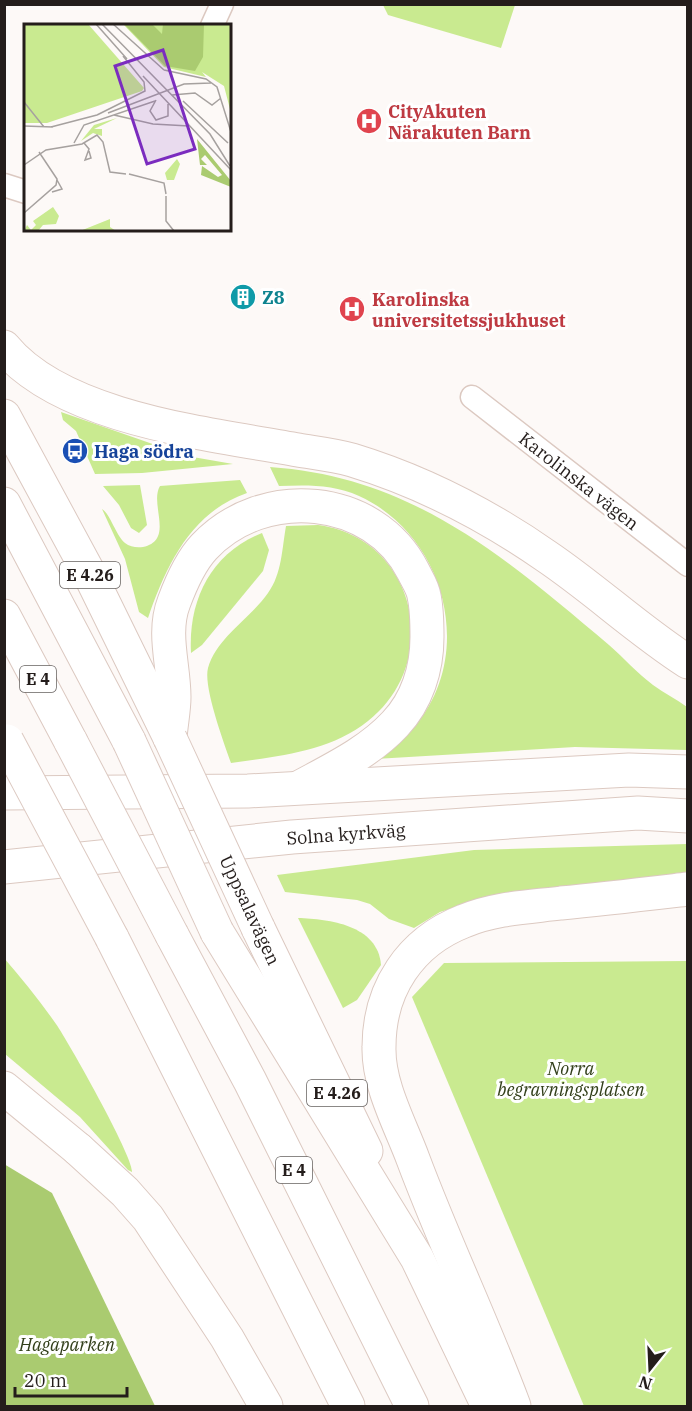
<svg xmlns="http://www.w3.org/2000/svg" width="692" height="1411" font-family="'IBM Plex Serif',serif">
  <style>
    .green { fill: #c9ea90 }
    .forest { fill: #aacb70 }
    .lines { fill: none; stroke-linecap: round; stroke-linejoin: round }
    .lane-casing { stroke: #dcc9c1; stroke-width: 25 }
    .secondary-casing { stroke: #dcc9c1; stroke-width: 35 }
    .primary-casing { stroke: #dcc9c1; stroke-width: 35 }
    .highway-casing { stroke: #dcc9c1; stroke-width: 35 }
    .lane { stroke: #fff; stroke-width: 22 }
    .secondary { stroke: #fff; stroke-width: 33 }
    .primary { stroke: #fff; stroke-width: 33 }
    .highway { stroke: #fff; stroke-width: 33 }
    .primary-bridge-casing { stroke: #dcc9c1; stroke-width: 35; stroke-linecap: butt }
    .highway-bridge-casing { stroke: #dcc9c1; stroke-width: 35; stroke-linecap: butt }
    .primary-bridge { stroke: #fff; stroke-width: 33 }
    .highway-bridge { stroke: #fff; stroke-width: 33 }
    .labels { text-anchor: middle; dominant-baseline: central; stroke-width: 6; stroke-linejoin: round; paint-order: stroke }
    .shield { fill: #fff; stroke: #66615f; stroke-width: 1.5 }
    .shield-label { font-size: 16px; font-weight: bold; fill: #241d1b }
    .health-label { font-size: 18px; font-weight: bold; fill: #be3a42; stroke: #fff; text-anchor: start }
    .culture-label { font-size: 18px; font-weight: bold; fill: #0d838f; stroke: #fff; text-anchor: start }
    .transit-label { font-size: 18px; font-weight: bold; fill: #164399; stroke: #fff; text-anchor: start }
    .street-label { font-size: 18px; fill: #241d1b; stroke: #fff }
    .park-label { font-size: 18px; font-style: italic; fill: #323f1a; stroke: #fff }
    .inset-road { fill: none; stroke: #a6a19f; stroke-width: 1.5 }
    .view { fill: #7b2cbf; fill-opacity: 0.15; stroke: #7b2cbf; stroke-width: 3 }
    .inset-edge { fill: none; stroke: #241d1b; stroke-width: 3 }
  </style>
  <rect width="100%" height="100%" fill="#fdf9f7"/>
  <!-- green -->
  <g class="green">
    <polygon points="383,5 515,5 501,48 388,15"/>
    <polygon points="61,412 187,456 233,464 142,473 95,474 76,431 63,420"/>
    <path d="M 270,467 C 414,477 504,557 609,645 C 624,658 637,673 653,685 C 664,693 676,699 687,707 L 687,750 L 575,747 L 375,759 C 389,749 403,740 414,727 C 477,654 445,535 359,496 C 333,484 306,485 279,486 Z"/>
    <path d="M 240,480 L 247,493 C 191,512 166,566 148,618 L 139,612 L 125,559 L 102,509 C 111,515 115,534 125,543 C 130,547 137,548 143,547 C 175,540 149,504 160,486 Z"/>
    <polygon points="140,485 147,525 139,533 131,528 119,505 103,486"/>
    <path d="M 318,525 C 416,538 444,661 368,721 C 329,752 279,756 231,763 C 224,743 203,687 208,668 C 217,637 250,619 268,593 C 282,574 282,548 286,526 Z"/>
    <path d="M 262,533 L 269,550 L 263,571 L 202,645 L 191,653 C 188,600 211,553 262,533 Z"/>
    <polygon points="687,844 687,878 495,895 440,912 414,928 389,919 370,904 357,900 285,892 277,875 474,850"/>
    <path d="M 298,918 C 329,919 378,925 381,965 L 357,1000 L 343,1008 Z"/>
    <path d="M 4,958 C 22,979 40,1001 56,1024 C 68,1041 134,1158 132,1172 L 128,1170 L 80,1117 L 5,1054 Z"/>
    <polygon points="687,961 687,1406 584,1406 412,997 444,963"/>
  </g>
  <!-- forest -->
  <polygon class="forest" points="4,1164 52,1193 155,1406 5,1406"/>
  <g class="lines">
    <!-- lane casing -->
    <g class="lane-casing">
      <g id="lane">
        <polyline points="212,26 222,4"/>
        <polyline points="4,185 26,192"/>
        <polyline points="472,397 688,565"/>
      </g>
    </g>
    <!-- secondary casing -->
    <g class="secondary-casing">
      <g id="secondary">
        <polyline points="4,793 248,791 629,770 688,772"/>
        <polyline points="4,867 292,837 638,813 688,816"/>
      </g>
    </g>
    <!-- primary casing -->
    <g class="primary-casing">
      <g id="primary">
        <path d="M 4,347 C 63,419 211,434 298,450 C 316,453 335,455 352,460 C 421,481 487,515 546,556 C 595,589 638,630 688,662"/>
        <polyline points="4,416 90,575 170,738"/>
        <path d="M 170,738 C 171,724 174,710 174,697 C 174,665 162,633 174,602 C 181,583 190,562 204,547 C 263,484 374,494 413,571 C 417,579 423,588 424,596 C 427,609 427,624 427,637 C 427,669 417,701 395,724 C 369,752 333,769 300,787"/>
        <polyline points="258,928 366,1151"/>
        <polyline points="4,1088 78,1149"/>
      </g>
    </g>
    <!-- highway casing -->
    <g class="highway-casing">
      <g id="highway">
        <polyline points="4,504 129,741"/>
        <polyline points="4,616 71,742"/>
        <polyline points="217,932 417,1258 488,1406"/>
        <polyline points="172,935 250,1081 412,1406"/>
        <polyline points="112,938 348,1406"/>
        <polyline points="78,1149 125,1192 148,1218 227,1338 266,1406"/>
        <path d="M 514,1406 C 483,1323 444,1242 413,1159 C 400,1124 378,1085 379,1047 C 379,989 410,942 464,921 C 495,908 529,907 561,903 C 603,899 645,894 688,889"/>
      </g>
    </g>
    <!-- lane -->
    <use href="#lane" class="lane"/>
    <!-- secondary -->
    <use href="#secondary" class="secondary"/>
    <!-- primary -->
    <use href="#primary" class="primary"/>
    <!-- highway -->
    <use href="#highway" class="highway"/>
    <!-- primary-bridge casing -->
    <g class="primary-bridge-casing">
      <polyline id="primary-bridge" points="170,738 258,928"/>
    </g>
    <!-- highway-bridge casing -->
    <g class="highway-bridge-casing">
      <g id="highway-bridge">
        <polyline points="7,741 112,938"/>
        <polyline points="129,741 217,932"/>
        <polyline points="71,742 172,935"/>
      </g>
    </g>
    <!-- primary-bridge -->
    <use href="#primary-bridge" class="primary-bridge"/>
    <!-- highway-bridge -->
    <use href="#highway-bridge" class="highway-bridge"/>
  </g>
  <!-- icons -->
  <defs>
    <g id="hospital-disc" transform="scale(1.35)"><circle r="9.5" fill="#e0444e" stroke="#fff"/><path d="M-5-5h3v3.5h4V-5h3V5h-3V1.5h-4V5h-3Z" fill="#fff"/></g>
    <g id="building-disc" transform="scale(1.35)"><circle r="9.5" fill="#0f9aa8" stroke="#fff"/><path d="M-4-6H4V6H1V3H-1V6H-4ZM-2.5-4.3h1.7v1.8h-1.7ZM.8-4.3h1.7v1.8H.8ZM-2.5-1h1.7V.8h-1.7ZM.8-1h1.7V.8H.8Z" fill="#fff"/></g>
    <g id="bus-disc" transform="scale(1.35)"><circle r="9.5" fill="#1a4fb4" stroke="#fff"/><path d="M-5-6H5V4H4V6H2V4H-2V6H-4V4H-5ZM-3.5-4V0h7V-4ZM-3.5 1.2v1.5H-2V1.2ZM2 1.2v1.5H3.5V1.2Z" fill="#fff"/></g>
  </defs>
  <g fill-rule="evenodd">
    <use href="#hospital-disc" x="369" y="121"/>
    <use href="#building-disc" x="243" y="297"/>
    <use href="#hospital-disc" x="352" y="309"/>
    <use href="#bus-disc" x="75" y="451"/>
  </g>
  <g class="labels">
    <!-- shield labels -->
    <g class="shield">
      <rect x="60" y="562" width="60" height="26" rx="4.5"/>
      <rect x="20" y="666" width="36" height="26" rx="4.5"/>
      <rect x="307" y="1080" width="60" height="26" rx="4.5"/>
      <rect x="276" y="1157" width="36" height="26" rx="4.5"/>
    </g>
    <g class="shield-label">
      <text x="90" y="575">E 4.26</text>
      <text x="38" y="679">E 4</text>
      <text x="337" y="1093">E 4.26</text>
      <text x="294" y="1170">E 4</text>
    </g>
    <!-- health labels -->
    <g class="health-label">
      <text x="388" y="111">CityAkuten<tspan x="388" dy="21">Närakuten Barn</tspan></text>
      <text x="372" y="299">Karolinska<tspan x="372" dy="21">universitetssjukhuset</tspan></text>
    </g>
    <!-- culture labels -->
    <g class="culture-label">
      <text x="262" y="297">Z8</text>
    </g>
    <!-- transit labels -->
    <g class="transit-label">
      <text x="94" y="451">Haga södra</text>
    </g>
    <!-- street labels -->
    <g class="street-label">
      <text transform="translate(579 481) rotate(38)">Karolinska vägen</text>
      <text transform="translate(346 834) rotate(-4)">Solna kyrkväg</text>
      <text transform="translate(250 910) rotate(65)">Uppsalavägen</text>
    </g>
    <!-- park labels -->
    <g class="park-label">
      <text x="571" y="1068">Norra<tspan x="571" dy="21">begravningsplatsen</tspan></text>
      <text x="67" y="1344">Hagaparken</text>
    </g>
  </g>
  <!-- overview -->
  <g transform="translate(24 24)">
    <rect width="207" height="207" fill="#fdf9f7"/>
    <path d="M 0,0 L 64,0 L 120,64 L 118,67 L 23,99 L 0,99 ZM 99,0 L 207,0 L 207,89 L 200,62 L 178,48 L 182,53 L 140,43 ZM 93,94 L 70,105 L 78,105 L 78,112 L 69,109 L 57,117 L 70,101 ZM 153,135 L 156,140 L 150,156 L 143,156 L 141,149 ZM 29,183 L 35,192 L 32,200 L 19,201 L 14,207 L 0,207 L 3,201 L 7,206 L 12,201 L 9,197 ZM 86,195 L 86,203 L 92,207 L 56,207 Z" fill="#c9ea90"/>
    <path d="M 100,0 L 128,0 L 138,10 L 139,0 L 180,0 L 179,33 L 171,47 L 141,42 ZM 173,115 L 207,157 L 207,163 L 177,151 L 178,142 L 194,153 L 198,151 L 181,131 L 177,135 L 183,141 L 176,141 Z" fill="#aacb70"/>
    <path class="inset-road" d="M 72,0 L 103,35M 78,0 L 186,110 L 206,142M 89,0 L 140,46M 140,46 L 182,55 L 193,63 L 207,108M 119,52 L 207,146M 148,71 L 171,69 L 188,81 L 197,74M 132,76 L 126,87 L 132,96 L 144,92 L 144,80M 159,77 L 204,119M 0,78 L 20,103M 84,89 L 160,60 L 187,59M 73,91 L 121,67 L 120,58 L 99,32M 90,91 L 129,100 L 165,102M 0,102 L 29,103M 27,103 L 73,91M 50,119 L 60,101 L 131,77M 60,119 L 65,125 L 61,136 L 67,134 L 65,127M 0,141 L 22,126 L 58,120 L 73,111 L 79,118 L 86,148 L 102,150M 105,150 L 140,159 L 142,170M 28,168 L 38,165 L 33,156M 142,172 L 142,197 L 150,207M 0,189 L 32,161 L 33,155 L 15,128"/>
    <path class="view" d="M 139,26 L 171,125 L 123,140 L 91,42 Z"/>
    <rect width="207" height="207" class="inset-edge"/>
  </g>
  <!-- border -->
  <rect width="692" height="1411" fill="none" stroke="#241d1b" stroke-width="12"/>
  <!-- north arrow -->
  <g transform="translate(650 1369) rotate(198)" stroke="#ffffff" stroke-width="4.5" paint-order="stroke">
  <path d="M0-4.5L10 22L0 15L-10 22Z" fill="#241d1b"/>
  <text y="-9" font-size="16" font-weight="bold" text-anchor="middle" fill="#241d1b">N</text>
  </g>
  <!-- scale -->
  <path d="M15 1387v9h112v-9" fill="none" stroke="#241d1b" stroke-width="3"/>
  <text x="24" y="1387" font-size="18" fill="#241d1b" stroke="#ffffff" stroke-width="4.5" paint-order="stroke">20 m</text>
</svg>
